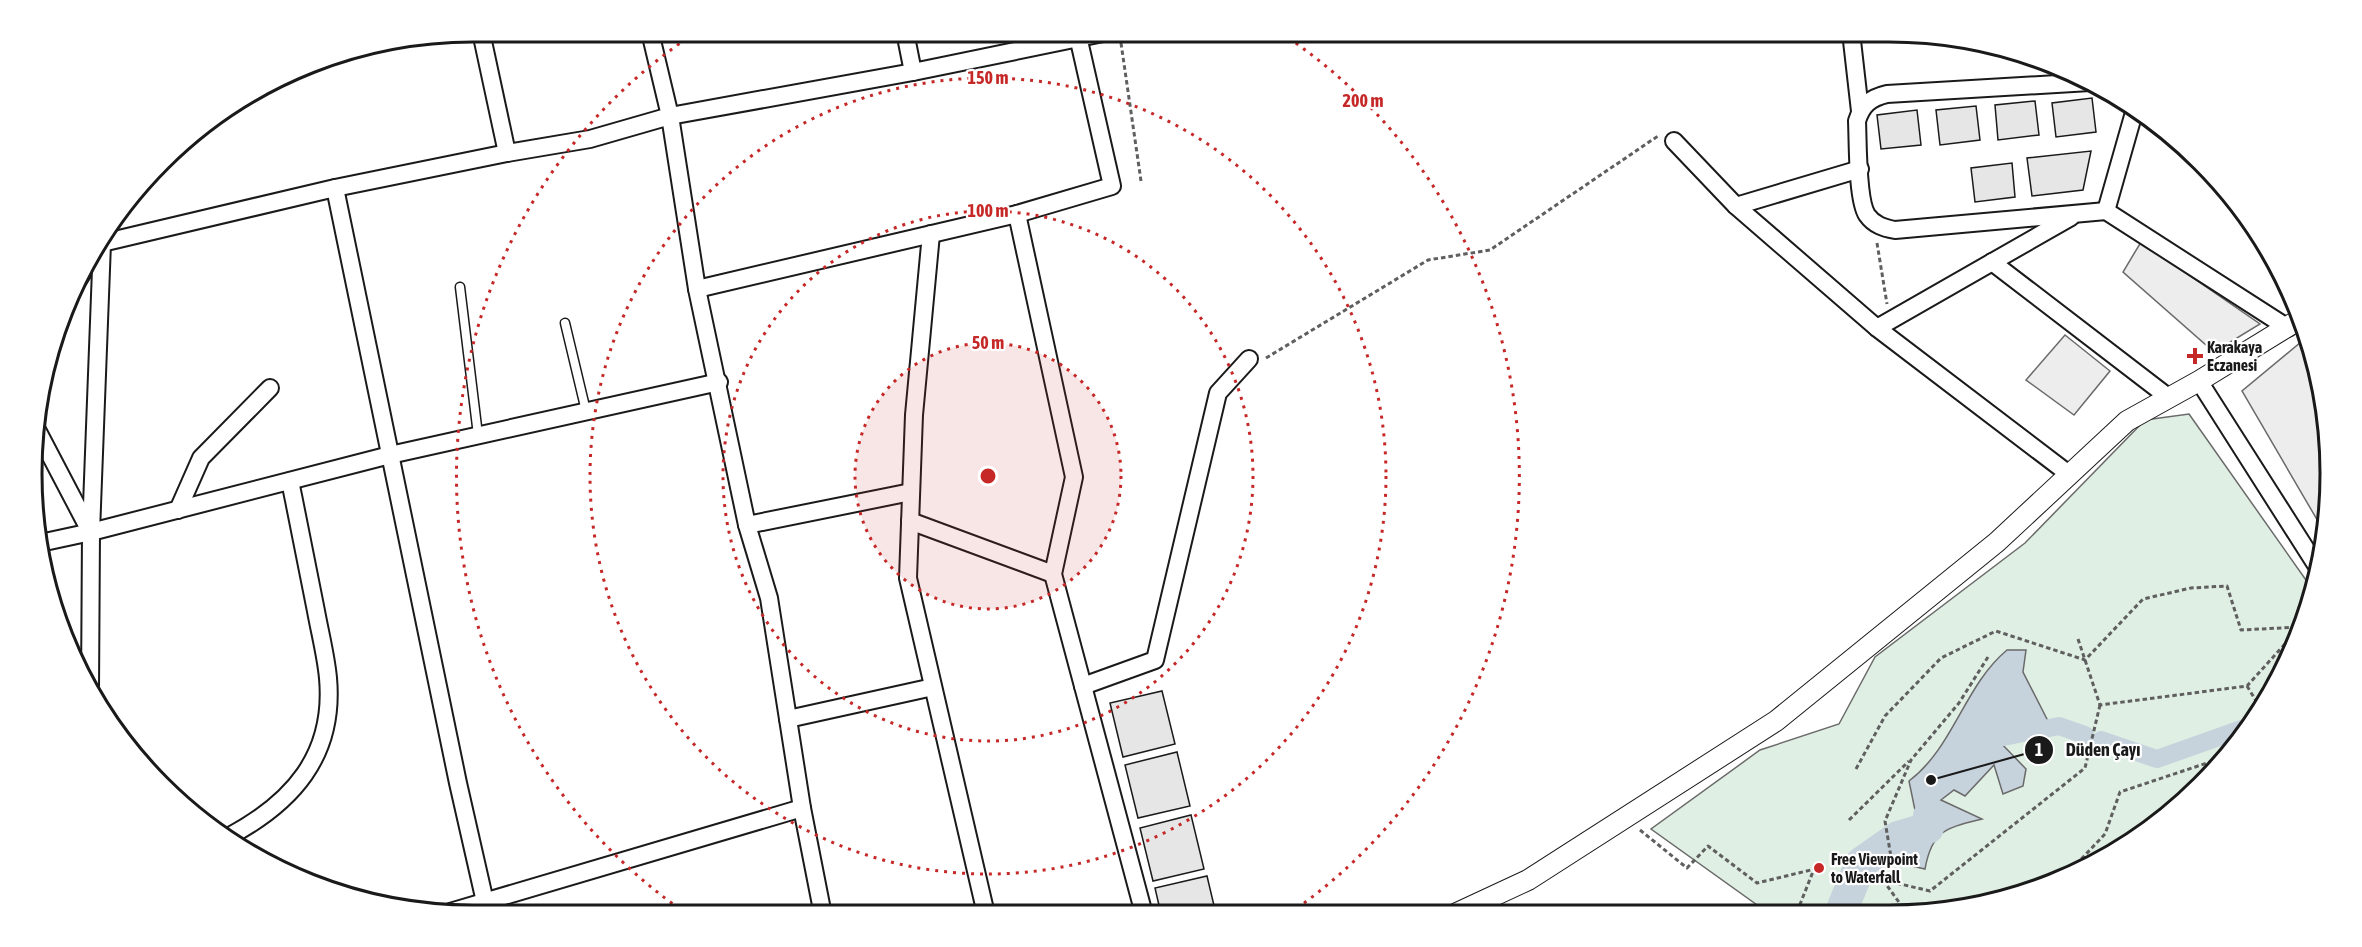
<svg xmlns="http://www.w3.org/2000/svg" width="2362" height="947" font-family="'Asap Condensed',sans-serif">
  <style>
    .green { fill: #e0efe3; stroke: #6a6a6a; stroke-width: 1.5 }
    .parking { fill: #ededed; stroke: #6a6a6a; stroke-width: 1.5 }
    .water { fill: #c6d2dc; stroke: #6a6a6a; stroke-width: 1.5 }
    .lines { fill: none; stroke-linecap: round; stroke-linejoin: round }
    .canal { stroke: #c6d2dc; stroke-width: 18 }
    .river { stroke: #c6d2dc; stroke-width: 32 }
    .building { fill: #e6e6e6; stroke: #1a1a1a; stroke-width: 1.5 }
    .service-casing { stroke: #1a1a1a; stroke-width: 11 }
    .minor-casing { stroke: #1a1a1a; stroke-width: 20 }
    .tertiary-casing { stroke: #1a1a1a; stroke-width: 22 }
    .path { stroke: #5f5f5f; stroke-width: 3; stroke-dasharray: 4.5 3; stroke-linecap: butt }
    .service { stroke: #fff; stroke-width: 8 }
    .minor { stroke: #fff; stroke-width: 16 }
    .tertiary { stroke: #fff; stroke-width: 20 }
    .ring { fill: none; stroke: #c62828; stroke-width: 3; stroke-dasharray: 3 6 }
    .poi-dot { fill: #c62828; stroke: #fff; stroke-width: 2 }
    .labels { text-anchor: middle; dominant-baseline: central; stroke-width: 4.5; stroke-linejoin: round; paint-order: stroke }
    .poi-label { font-size: 16px; font-weight: bold; fill: #1a1a1a; stroke: #fff; text-anchor: start }
    .rim { fill: none; stroke: #1a1a1a; stroke-width: 3 }
    .centre { fill: #c62828; stroke: #fff; stroke-width: 3 }
    .ring-label { font-size: 18px; text-anchor: middle; font-weight: bold; fill: #c62828; stroke: #fff; stroke-width: 4.5; stroke-linejoin: round; paint-order: stroke }
    .leader { fill: none; stroke: #1a1a1a; stroke-width: 2 }
    .callout-dot { fill: #1a1a1a; stroke: #fff; stroke-width: 2 }
    .mark-label { font-size: 18px; text-anchor: middle; font-weight: bold; fill: #fff }
    .callout-label { font-size: 18px; text-anchor: middle; font-weight: bold; fill: #1a1a1a; stroke: #fff; stroke-width: 4.5; stroke-linejoin: round; paint-order: stroke }
  </style>
  <rect width="100%" height="100%" fill="#fff"/>
  <!-- green -->
  <polygon class="green" points="2189,414 2313,590 2307,615 2256,719 2180,806 2058,882 1947,912 1767,912 1651,829 1760,750 1839,724 1875,657 2025,543 2145,420"/>
  <!-- parking -->
  <g class="parking">
    <polygon points="2141,242 2260,324 2214,352 2123,272"/>
    <polygon points="2065,335 2110,371 2074,415 2026,380"/>
    <polygon points="2307,337 2315,359 2330,444 2326,535 2242,391"/>
  </g>
  <!-- water -->
  <path class="water" d="M 2007,650 L 2026,650 L 2023,672 L 2051,727 L 2046,731 C 2028,727 2010,722 1997,739 L 2026,769 L 2023,786 L 2003,794 L 1994,765 L 1965,796 L 1954,790 L 1941,800 L 1982,819 C 1946,828 1932,830 1925,869 L 1903,864 L 1898,837 L 1917,820 L 1909,781 C 1954,747 1964,686 2007,650 Z"/>
  <g class="lines">
    <!-- canal -->
    <g class="canal">
      <polyline points="2101,740 2157,759 2250,726"/>
      <polyline points="1973,743 2059,726 2085,735"/>
    </g>
    <!-- river -->
    <polyline class="river" points="1841,912 1861,863 1898,837 1928,828 1929,816"/>
  </g>
  <!-- building -->
  <g class="building">
    <polygon points="2092,98 2096,132 2056,137 2052,103"/>
    <polygon points="2035,101 2039,135 1998,140 1995,105"/>
    <polygon points="1976,106 1980,140 1940,145 1936,110"/>
    <polygon points="1917,110 1921,145 1881,149 1877,115"/>
    <polygon points="2091,151 2083,190 2032,196 2027,158"/>
    <polygon points="2012,163 2015,197 1975,202 1971,168"/>
    <polygon points="1162,691 1175,744 1123,757 1110,703"/>
    <polygon points="1177,752 1190,806 1138,818 1125,765"/>
    <polygon points="1191,815 1204,869 1153,881 1140,828"/>
    <polygon points="1207,876 1216,914 1161,914 1155,888"/>
  </g>
  <g class="lines">
    <!-- service casing -->
    <g class="service-casing">
      <g id="service">
        <polyline points="460,287 478,435"/>
        <polyline points="565,323 586,411"/>
      </g>
    </g>
    <!-- minor casing -->
    <g class="minor-casing">
      <g id="minor">
        <polyline points="481,32 507,153"/>
        <polyline points="650,32 670,116 697,289 747,525"/>
        <polyline points="905,32 913,72"/>
        <polyline points="1851,32 1860,111"/>
        <path d="M 2090,82 L 1887,94 C 1870,98 1862,105 1857,121 C 1858,142 1857,200 1867,215 C 1874,225 1884,228 1895,230 L 2106,211 L 2288,328"/>
        <polyline points="1674,141 1736,206 1877,328 2070,475"/>
        <polyline points="335,188 458,783 488,915"/>
        <polyline points="1736,206 1860,169"/>
        <polyline points="2106,211 2135,109"/>
        <polyline points="1017,214 1074,477 1053,574 1144,914"/>
        <polyline points="931,234 914,415 908,578 986,914"/>
        <polyline points="1992,262 2168,397"/>
        <polyline points="78,280 102,243 335,188 507,153 590,139 670,116 913,72 1108,32"/>
        <polyline points="697,289 1017,214 1112,186 1077,32"/>
        <polyline points="1877,328 2071,217"/>
        <polyline points="2199,381 2318,568"/>
        <polyline points="36,428 90,531"/>
        <polyline points="178,510 201,458 270,388"/>
        <polyline points="910,521 1053,574"/>
        <polyline points="40,543 91,532 390,455 719,382"/>
        <polyline points="1083,686 1155,660 1218,393 1249,359"/>
        <polyline points="90,689 91,532 102,243"/>
        <polyline points="788,719 933,687"/>
        <path d="M 228,837 C 292,803 335,756 328,678 C 326,656 320,633 316,611 C 307,567 299,524 290,481"/>
        <polyline points="450,912 802,808"/>
        <polyline points="823,915 802,808 769,598 747,525 911,492"/>
      </g>
    </g>
    <!-- tertiary casing -->
    <g class="tertiary-casing">
      <polyline id="tertiary" points="1457,913 1528,880 1776,721 1997,542 2127,421 2199,381 2300,319"/>
    </g>
    <!-- path -->
    <g class="path">
      <polyline points="1121,43 1141,181"/>
      <polyline points="1877,243 1887,304"/>
      <polyline points="1266,358 1428,260 1490,250 1658,136"/>
      <polyline points="2078,639 2100,705 2247,686 2303,624"/>
      <polyline points="1988,657 1959,703 1911,760 1885,821 1891,857 1883,880 1930,891 2085,768 2100,705"/>
      <polyline points="2247,686 2261,709"/>
      <polyline points="1856,769 1885,716 1941,658 1996,631 2085,660 2143,599 2191,588 2227,586 2241,630 2300,627"/>
      <polyline points="1849,820 1909,761"/>
      <polyline points="1640,830 1687,868 1708,846 1757,883 1819,868"/>
      <polyline points="1883,880 1906,912"/>
      <polyline points="2023,891 2070,871 2105,834 2120,792 2222,758"/>
      <polyline points="1515,905 1518,913"/>
      <polyline points="1797,912 1814,869"/>
    </g>
    <!-- service -->
    <use href="#service" class="service"/>
    <!-- minor -->
    <use href="#minor" class="minor"/>
    <!-- tertiary -->
    <use href="#tertiary" class="tertiary"/>
  </g>
  <!-- distance rings -->
  <circle cx="988" cy="476" r="133" fill="#c62828" fill-opacity=".12"/>
  <g class="ring">
    <circle cx="988" cy="476" r="133"/>
    <circle cx="988" cy="476" r="265"/>
    <circle cx="988" cy="476" r="398"/>
    <path d="M687 914A531 531 0 0 1 695 33M1281 33A531 531 0 0 1 1293 911"/>
  </g>
  <!-- markers -->
  <g class="poi-dot">
    <path d="M2192 347h6v6h6v6h-6v6h-6v-6h-6v-6h6z"/>
    <circle cx="1819" cy="868" r="6"/>
  </g>
  <g class="labels">
    <!-- poi labels -->
    <g class="poi-label">
      <text x="2207" y="347">Karakaya<tspan x="2207" dy="18">Eczanesi</tspan></text>
      <text x="1831" y="859">Free Viewpoint<tspan x="1831" dy="18">to Waterfall</tspan></text>
    </g>
  </g>
  <!-- crop -->
  <path d="M0 0H2362V947H0ZM473 42H1889A431 431 0 0 1 2320 473V474A431 431 0 0 1 1889 905H473A431 431 0 0 1 42 474V473A431 431 0 0 1 473 42Z" fill="#fff" fill-rule="evenodd"/>
  <path class="rim" d="M473 42H1889A431 431 0 0 1 2320 473V474A431 431 0 0 1 1889 905H473A431 431 0 0 1 42 474V473A431 431 0 0 1 473 42Z"/>
  <circle cx="988" cy="476" r="9" class="centre"/>
  <g class="ring-label">
    <text x="988" y="84">150 m</text>
    <text x="1363" y="107">200 m</text>
    <text x="988" y="217">100 m</text>
    <text x="988" y="349">50 m</text>
  </g>
  <!-- callouts -->
  <path class="leader" d="M1931 780L2039 750"/>
  <g class="callout-dot">
    <circle cx="1931" cy="780" r="6"/>
    <circle cx="2039" cy="750" r="15"/>
  </g>
  <g class="mark-label">
    <text x="2039" y="756">1</text>
  </g>
  <g class="callout-label">
    <text x="2103" y="756">Düden Çayı</text>
  </g>
</svg>
